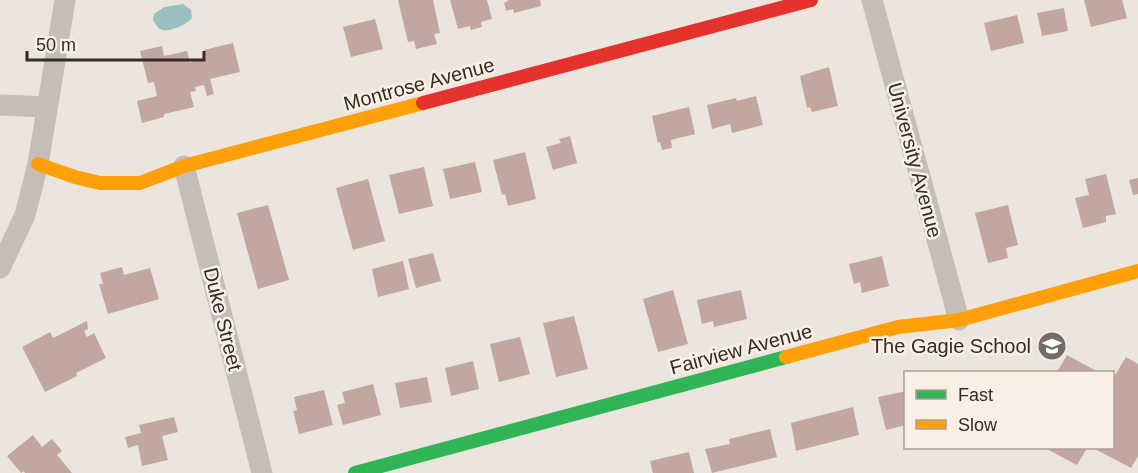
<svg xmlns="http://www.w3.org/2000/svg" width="1138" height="473" font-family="Helvetica,sans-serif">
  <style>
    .water { fill: #99c0be }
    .building { fill: #c1a79f }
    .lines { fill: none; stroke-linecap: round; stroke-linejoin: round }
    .street { stroke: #c5bdb7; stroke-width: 21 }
    .fast { stroke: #30b455; stroke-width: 14 }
    .slow { stroke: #ff9f0a; stroke-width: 14 }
    .jam { stroke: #e5322d; stroke-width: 14 }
    .labels { text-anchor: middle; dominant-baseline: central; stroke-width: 5; stroke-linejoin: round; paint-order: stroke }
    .street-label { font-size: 20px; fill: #352a26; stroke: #faefe4 }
    .poi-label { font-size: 20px; fill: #352a26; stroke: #faefe4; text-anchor: end }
  </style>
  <rect width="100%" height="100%" fill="#ece5de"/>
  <!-- water -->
  <path class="water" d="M 183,4 L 191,10 L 192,18 C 188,24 167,34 160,29 C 157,27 155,23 153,20 L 154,14 L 164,7 Z"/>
  <!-- building -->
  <g class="building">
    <polygon points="398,0 433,0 440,33 434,34 437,44 416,49 414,41 408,42"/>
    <polygon points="450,0 487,0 492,19 481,22 482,27 471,30 470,26 458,29"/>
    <polygon points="509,0 540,0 541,6 514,13 513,9 506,11 504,3"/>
    <polygon points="1084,0 1122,0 1127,18 1091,27"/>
    <polygon points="1064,8 1068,31 1042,36 1037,13"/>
    <polygon points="1017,15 1024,43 991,51 984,23"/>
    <polygon points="375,19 383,49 351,57 343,27"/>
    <polygon points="233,43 240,72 210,79 214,94 207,96 204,85 195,87 196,91 190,92 194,107 164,114 164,117 142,123 137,101 157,96 154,82 148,83 140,51 162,46 164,56 187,51 190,62 206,58 204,50"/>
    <polygon points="829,67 838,106 812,112 810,107 807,108 800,76"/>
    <polygon points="756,96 763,125 732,133 730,124 712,129 707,105 736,98 737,101"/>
    <polygon points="689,107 695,134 671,140 672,148 662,150 660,142 658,143 652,116"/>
    <polygon points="570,136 577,163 553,170 546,147 561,143 559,139"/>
    <polygon points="525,152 536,199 508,206 505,194 502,195 493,160"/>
    <polygon points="475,162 482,192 450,199 443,169"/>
    <polygon points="424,167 433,206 399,214 389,175"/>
    <polygon points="1106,174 1116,214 1106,216 1106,222 1083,228 1075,198 1089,195 1085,179"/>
    <polygon points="1138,178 1138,194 1133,195 1129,180"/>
    <polygon points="368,179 385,241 353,250 336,188"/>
    <polygon points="268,205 289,280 258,289 237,213"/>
    <polygon points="1008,205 1018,245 1006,248 1008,258 988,263 975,213"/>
    <polygon points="433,253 441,281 416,288 408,259"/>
    <polygon points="882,256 889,286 862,293 860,282 854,284 849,264"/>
    <polygon points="403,261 409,289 378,297 372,269"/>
    <polygon points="122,267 124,275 150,268 159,299 108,314 99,284 103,284 100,273"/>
    <polygon points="673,290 688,344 658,352 643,299"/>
    <polygon points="741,290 747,319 714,327 713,321 702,324 697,300"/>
    <polygon points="574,316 588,369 556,377 543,323"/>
    <polygon points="87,321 88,329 84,331 87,337 94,333 106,358 76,373 77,376 45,392 22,347 50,332 53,338"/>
    <polygon points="520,337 530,374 499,382 490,344"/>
    <polygon points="1067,355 1098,372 1057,372"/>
    <polygon points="1126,357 1138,364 1138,456 1131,468 1093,448 1112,448 1112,380"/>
    <polygon points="473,361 479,389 451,396 445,368"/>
    <polygon points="427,377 432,402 400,408 395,383"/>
    <polygon points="373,384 381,415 343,425 337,405 345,403 342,392"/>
    <polygon points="324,390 333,425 299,434 293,411 297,410 294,397"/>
    <polygon points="906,391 906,425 886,430 878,397"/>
    <polygon points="853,407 859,435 796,451 791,423"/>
    <polygon points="174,417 178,432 162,436 168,460 142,466 138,445 128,448 125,437 141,433 139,425"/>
    <polygon points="770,429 777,457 712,473 705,449 730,444 729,439"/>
    <polygon points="33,435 42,447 52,439 62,451 57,455 72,473 25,473 24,471 21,473 7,456"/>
    <polygon points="1045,448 1087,448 1077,465"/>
    <polygon points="689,452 694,473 653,473 650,461"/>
  </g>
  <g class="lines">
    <!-- street -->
    <g class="street">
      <polyline points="872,0 959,320"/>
      <polyline points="0,105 47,107"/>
      <polyline points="184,166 262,473"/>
      <polyline points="0,268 25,215 38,164 65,0"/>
    </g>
    <!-- fast -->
    <polyline class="fast" points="355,473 786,357"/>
    <!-- slow -->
    <g class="slow">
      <polyline points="38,164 75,177 100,183 140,183 184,166 423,103"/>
      <polyline points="786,357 898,327 959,320 1138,271"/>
    </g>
    <!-- jam -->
    <polyline class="jam" points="423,103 811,0"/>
  </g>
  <!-- icons -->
  <defs>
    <g id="school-disc" transform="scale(1.5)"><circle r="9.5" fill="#756b66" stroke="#faefe4"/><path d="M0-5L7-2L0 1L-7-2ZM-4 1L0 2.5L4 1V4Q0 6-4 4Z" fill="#fff"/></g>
  </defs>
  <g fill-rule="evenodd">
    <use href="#school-disc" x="1052" y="346"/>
  </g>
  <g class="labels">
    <!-- street labels -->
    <g class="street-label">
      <text transform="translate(419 84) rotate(-15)">Montrose Avenue</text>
      <text transform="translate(915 160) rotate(75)">University Avenue</text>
      <text transform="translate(223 319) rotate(76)">Duke Street</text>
      <text transform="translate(741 349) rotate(-15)">Fairview Avenue</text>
    </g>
    <!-- poi labels -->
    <g class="poi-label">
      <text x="1031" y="346">The Gagie School</text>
    </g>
  </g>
  <!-- legend -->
  <rect x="904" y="371" width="210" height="78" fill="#faefe4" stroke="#aba098" stroke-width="1.5"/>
  <rect x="916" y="390" width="30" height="9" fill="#30b455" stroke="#aba098" stroke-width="1.5"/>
  <text x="958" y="401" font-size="18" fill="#352a26">Fast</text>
  <rect x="916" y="420" width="30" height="9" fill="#ff9f0a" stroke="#aba098" stroke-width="1.5"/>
  <text x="958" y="431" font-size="18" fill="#352a26">Slow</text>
  <!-- scale -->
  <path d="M27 51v9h177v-9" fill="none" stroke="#352a26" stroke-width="3"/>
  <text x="36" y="51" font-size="18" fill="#352a26" stroke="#faefe4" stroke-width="4.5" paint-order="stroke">50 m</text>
</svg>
